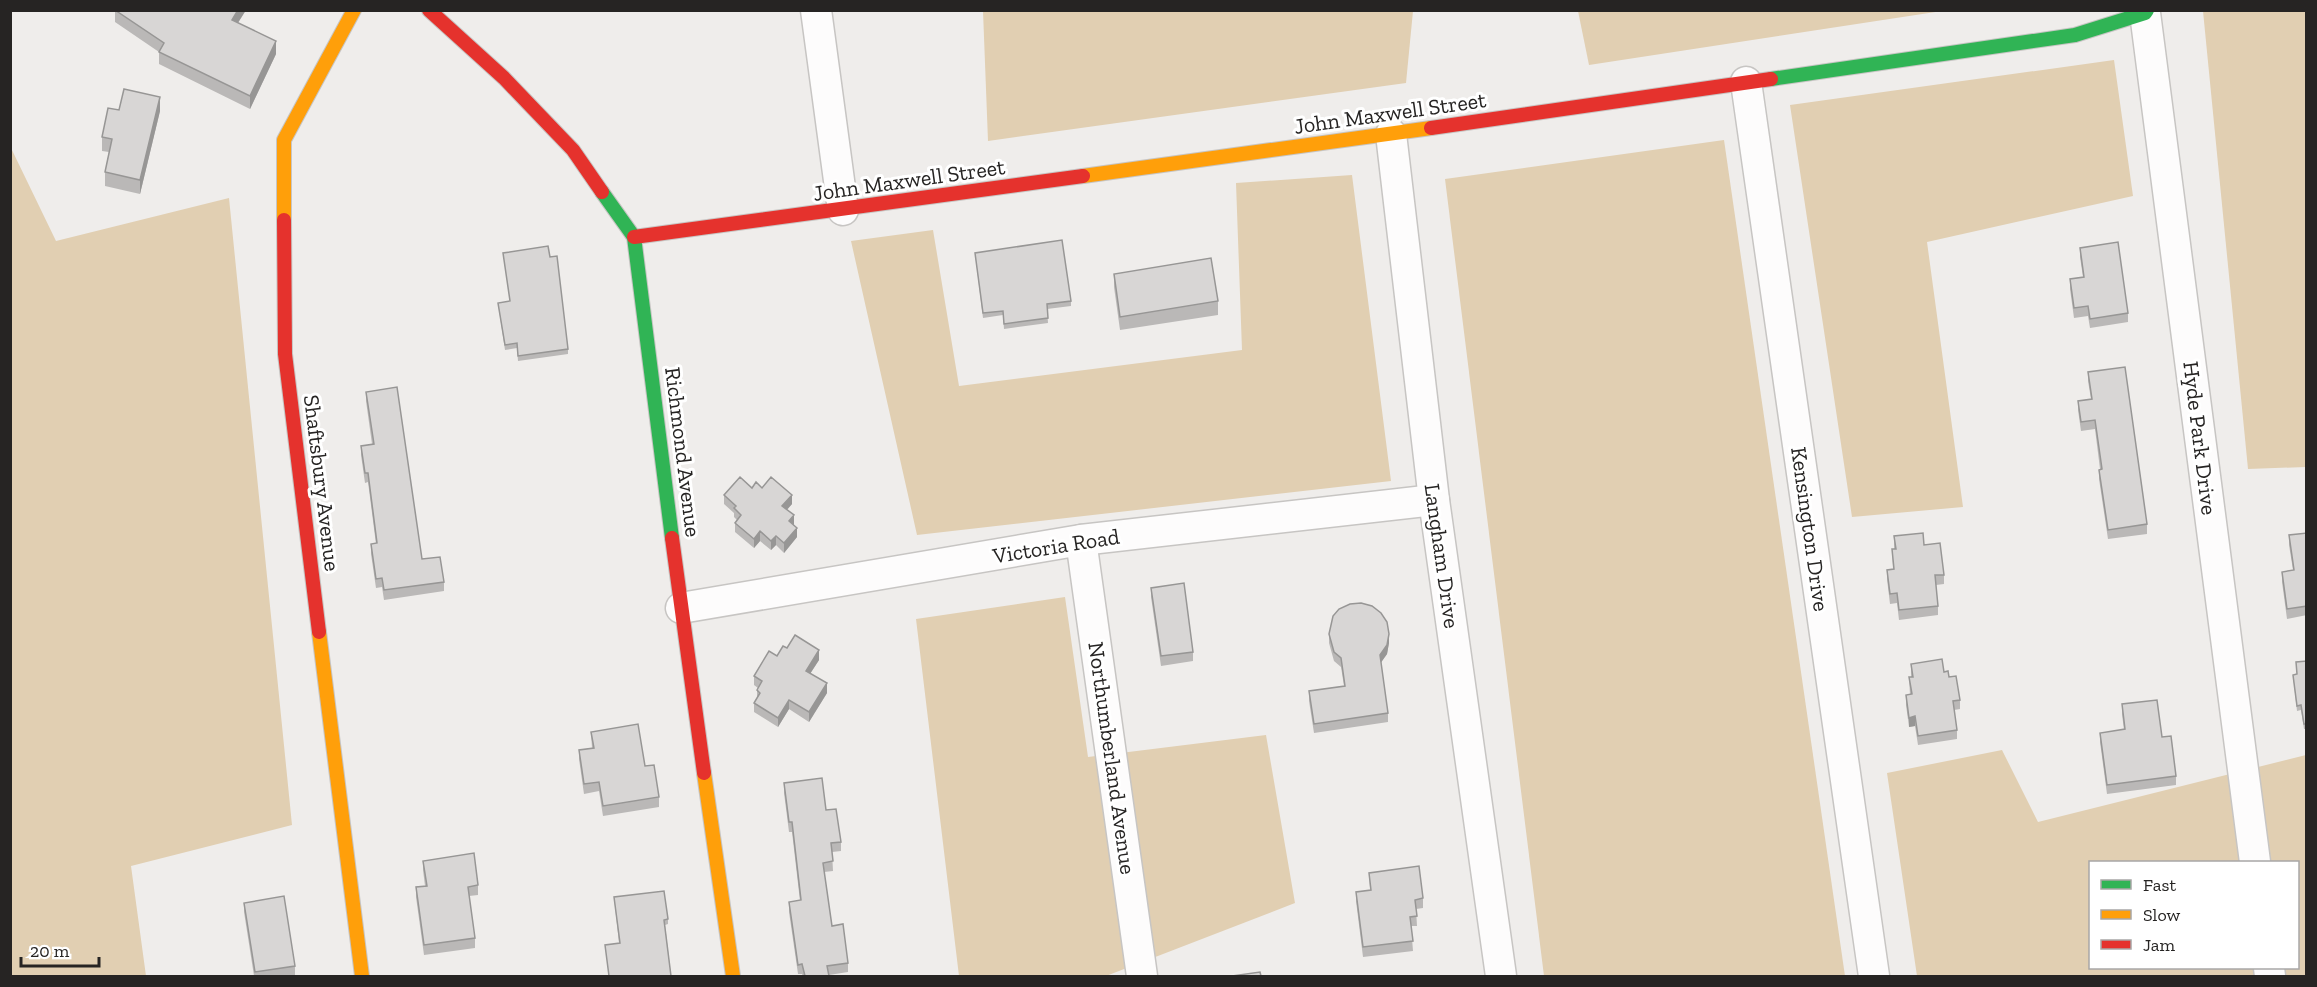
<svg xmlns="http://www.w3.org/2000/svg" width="2317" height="987" font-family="'Zilla Slab',serif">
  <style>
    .green { fill: #e1cfb2; fill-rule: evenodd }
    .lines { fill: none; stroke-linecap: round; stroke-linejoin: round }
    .street-casing { stroke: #c7c5c3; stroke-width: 33 }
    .fast-casing { stroke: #c7c5c3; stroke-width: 16 }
    .slow-casing { stroke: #c7c5c3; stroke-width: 16 }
    .jam-casing { stroke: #c7c5c3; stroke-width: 16 }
    .street { stroke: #fdfcfc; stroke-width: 30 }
    .fast { stroke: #30b455; stroke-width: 14 }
    .slow { stroke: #ff9f0a; stroke-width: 14 }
    .jam { stroke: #e5322d; stroke-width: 14 }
    .wall { fill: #bab8b7 }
    .shaded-wall { fill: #979695 }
    .building { fill: #d8d6d5; stroke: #979695; stroke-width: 1.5 }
    .labels { text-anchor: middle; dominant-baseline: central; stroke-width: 6; stroke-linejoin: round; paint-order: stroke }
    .street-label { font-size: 22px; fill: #262423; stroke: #fff }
  </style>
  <rect width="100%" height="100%" fill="#efedeb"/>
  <!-- green -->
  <g class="green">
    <polygon points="983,11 983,10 1413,11 1406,83 988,141"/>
    <polygon points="1578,11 1578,10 1942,11 1589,65"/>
    <polygon points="2203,11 2306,11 2306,467 2248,469"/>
    <polygon points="2114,60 2133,196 1927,242 1963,507 1852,517 1790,105"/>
    <polygon points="1724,140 1845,976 1544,976 1445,179"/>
    <polygon points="11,148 56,241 229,198 292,825 131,866 146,976 11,976"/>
    <polygon points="1352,175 1391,481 917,535 851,241 933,230 959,386 1242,350 1236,183"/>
    <polygon points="1065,597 1088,757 1266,735 1295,903 1106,976 959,976 916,619"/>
    <path d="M 2002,750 L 2038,822 L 2306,755 L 2306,976 L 1917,976 L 1887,773 ZM 2090,862 L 2298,862 L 2298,968 L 2090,968 Z"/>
  </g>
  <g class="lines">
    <!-- street casing -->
    <g class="street-casing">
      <g id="street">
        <polyline points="816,10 843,210"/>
        <polyline points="2145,13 2255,862"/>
        <polyline points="1746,82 1874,976"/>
        <polyline points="1391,134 1434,500 1501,976"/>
        <polyline points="1081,540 1142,976"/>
        <polyline points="681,608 1081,540 1434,500"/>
        <polyline points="2269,968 2270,976"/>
      </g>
    </g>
    <!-- fast casing -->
    <g class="fast-casing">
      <g id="fast">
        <polyline points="1771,79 2075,35 2145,13 2147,10"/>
        <polyline points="602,192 634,237 672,538"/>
      </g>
    </g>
    <!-- slow casing -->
    <g class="slow-casing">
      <g id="slow">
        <polyline points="1083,176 1431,128"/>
        <polyline points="284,220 284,140 354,10"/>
        <polyline points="319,632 362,976"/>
        <polyline points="704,773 733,976"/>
      </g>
    </g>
    <!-- jam casing -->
    <g class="jam-casing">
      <g id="jam">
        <polyline points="429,10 504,78 573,150 602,192"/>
        <polyline points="1431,128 1771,79"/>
        <polyline points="284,220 285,354 319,632"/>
        <polyline points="634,237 1083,176"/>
        <polyline points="672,538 704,773"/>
      </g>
    </g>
    <!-- street -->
    <use href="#street" class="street"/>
    <!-- fast -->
    <use href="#fast" class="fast"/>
    <!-- slow -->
    <use href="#slow" class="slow"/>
    <!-- jam -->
    <use href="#jam" class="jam"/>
  </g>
  <!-- wall -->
  <g class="wall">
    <polygon points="115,10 246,10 238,23 276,54 250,109 159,64 159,52 115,22"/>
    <polygon points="119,110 160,111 140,194 105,186 105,172 109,152 102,151 102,137"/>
    <polygon points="2080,248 2128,313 2128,322 2090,328 2088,316 2074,318 2070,289 2070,279 2083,277 2080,257"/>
    <polygon points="503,253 550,257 568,349 568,354 518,361 517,348 505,350 498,303 510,301"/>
    <polygon points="975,253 1071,301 1071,306 1047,309 1048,323 1004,329 1003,315 983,318"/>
    <polygon points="1114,274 1218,301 1218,315 1120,330 1114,287"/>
    <polygon points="2088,372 2147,524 2147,534 2108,539 2099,479 2099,470 2100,469 2095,429 2081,431 2078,410 2078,401 2091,399 2088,381"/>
    <polygon points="366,392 422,559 444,582 444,591 384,600 382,587 376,588 371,554 371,544 376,544 368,482 365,483 361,455 361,446 372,444 366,401"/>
    <polygon points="762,488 792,504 787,510 794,525 797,537 784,553 776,545 771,550 760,541 754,548 735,532 735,523 737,520 734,517 734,513 724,504 724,495"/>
    <polygon points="2307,533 2307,615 2287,619 2282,582 2282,572 2293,570 2289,545 2289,535"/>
    <polygon points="1894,536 1924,545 1944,575 1944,584 1936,585 1938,606 1938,615 1899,620 1897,603 1890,604 1887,579 1887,570 1893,569 1892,549 1894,549"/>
    <polygon points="1151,588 1193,652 1193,661 1161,666 1151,597"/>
    <polygon points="1329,634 1389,643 1387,654 1381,662 1388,713 1388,722 1314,733 1309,701 1309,691 1344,686 1341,667 1334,661 1329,643"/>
    <polygon points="777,656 819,660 810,674 827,693 809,722 789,709 778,727 754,712 754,703 757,698 757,690 758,688 754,685 754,676"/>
    <polygon points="2307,661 2307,729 2304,729 2301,710 2297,711 2293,675 2297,674 2296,662"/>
    <polygon points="1911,664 1944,672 1949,677 1960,700 1960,709 1954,710 1957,730 1957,739 1918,745 1915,726 1909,727 1906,705 1906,695 1910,695 1909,677 1911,677"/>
    <polygon points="2122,704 2162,737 2176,776 2176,785 2107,794 2100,742 2100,733 2124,730 2122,714"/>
    <polygon points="591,732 645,766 659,797 659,807 603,816 599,791 584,794 579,759 579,750 592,748"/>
    <polygon points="784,783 826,810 841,842 841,851 832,852 833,871 824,872 832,926 848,963 848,972 829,975 829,976 803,976 802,974 798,974 789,912 789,902 800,901 792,832 789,832 784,793"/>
    <polygon points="423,861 478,885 478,895 469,896 475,938 475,948 424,955 416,897 416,887 425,886 423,870"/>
    <polygon points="1369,873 1423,898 1423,908 1416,909 1417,926 1411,926 1413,951 1363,957 1356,901 1356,892 1370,890"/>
    <polygon points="614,897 668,919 668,924 665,925 671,976 609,976 605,945 619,943"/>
    <polygon points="244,903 295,966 295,976 254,976 244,912"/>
  </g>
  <!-- shaded-wall -->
  <g class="shaded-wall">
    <polygon points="238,10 246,10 232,32 232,20"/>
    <polygon points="276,41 276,54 250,109 250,96"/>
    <polygon points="160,97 160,111 140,194 140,180"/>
    <polygon points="792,495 792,504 782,515 782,506"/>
    <polygon points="794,515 794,525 789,521"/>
    <polygon points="797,528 797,537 784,553 784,543"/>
    <polygon points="760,531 760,541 754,548 754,539"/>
    <polygon points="776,536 776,545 771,550 771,541"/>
    <polygon points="1389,634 1389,643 1387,654 1380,664 1380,655"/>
    <polygon points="819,650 819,660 806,680 806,671"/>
    <polygon points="827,683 827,693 809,722 809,712"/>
    <polygon points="789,700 789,709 778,727 778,718"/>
    <polygon points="1915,716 1915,726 1909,727 1909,718"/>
  </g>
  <!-- building -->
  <g class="building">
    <polygon points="115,10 238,10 232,20 276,41 250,96 159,52 164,43"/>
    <polygon points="124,89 160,97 140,180 105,172 112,139 102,137 108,108 119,110"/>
    <polygon points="1062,240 1071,301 1047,304 1048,318 1004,324 1003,311 983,313 975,253"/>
    <polygon points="2118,242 2128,313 2090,319 2088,306 2074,308 2070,279 2084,277 2080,248"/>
    <polygon points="548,246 550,257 557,256 568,349 518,356 517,343 505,345 498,303 510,301 503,253"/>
    <polygon points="1211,258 1218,301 1120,317 1114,274"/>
    <polygon points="2125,367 2147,524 2108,530 2099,470 2102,469 2095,420 2081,422 2078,401 2092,399 2088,372"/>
    <polygon points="397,387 422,559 440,557 444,582 384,590 382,578 376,579 371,544 377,543 368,473 365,473 361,446 374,444 366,392"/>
    <polygon points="740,477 752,488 756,482 762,488 771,477 792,495 782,506 794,515 789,521 797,528 784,543 776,536 771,541 760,531 754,539 735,523 741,515 734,508 736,506 724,495"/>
    <polygon points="1923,533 1924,545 1940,543 1944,575 1935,575 1938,606 1899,610 1897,593 1890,594 1887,570 1894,569 1892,549 1896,549 1894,536"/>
    <polygon points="2307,533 2307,606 2287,609 2282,572 2294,570 2289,535"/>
    <polygon points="1184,583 1193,652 1161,656 1151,588"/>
    <polygon points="1361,603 1372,606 1381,613 1387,622 1389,634 1387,645 1380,655 1388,713 1314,724 1309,691 1345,686 1341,658 1334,652 1329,634 1333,616 1339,609 1350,604"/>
    <polygon points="795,635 819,650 806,671 827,683 809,712 789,700 778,718 754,703 760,693 757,690 762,681 754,676 769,651 777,656 783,646 787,648"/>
    <polygon points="1942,659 1944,672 1948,671 1949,677 1956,676 1960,700 1953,701 1957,730 1918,736 1915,716 1909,718 1906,695 1912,694 1909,677 1913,677 1911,664"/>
    <polygon points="2307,661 2307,724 2304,724 2301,705 2297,706 2293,675 2297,674 2296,662"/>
    <polygon points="2157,700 2162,737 2171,736 2176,776 2107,785 2100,733 2125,729 2122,704"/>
    <polygon points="638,724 645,766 654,765 659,797 603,806 599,782 584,784 579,750 594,748 591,732"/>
    <polygon points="822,778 826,810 836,809 841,842 831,843 833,861 823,863 832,926 843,924 848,963 827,966 829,976 805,976 802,964 798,965 789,902 801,900 792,822 789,822 784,783"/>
    <polygon points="474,853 478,885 468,887 475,938 424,945 416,887 427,886 423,861"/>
    <polygon points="1419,866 1423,898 1415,900 1417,916 1410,917 1413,941 1363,947 1356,892 1371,890 1369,873"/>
    <polygon points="664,891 668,919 664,920 671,976 609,976 605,945 620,943 614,897"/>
    <polygon points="284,896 295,966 255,972 244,903"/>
    <polygon points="1260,972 1261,976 1232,976"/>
  </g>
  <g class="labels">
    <!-- street labels -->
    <g class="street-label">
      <text transform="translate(1390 113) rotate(-8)">John Maxwell Street</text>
      <text transform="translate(909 180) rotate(-8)">John Maxwell Street</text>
      <text transform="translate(2200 438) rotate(83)">Hyde Park Drive</text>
      <text transform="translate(683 452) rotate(83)">Richmond Avenue</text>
      <text transform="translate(322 483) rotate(83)">Shaftsbury Avenue</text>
      <text transform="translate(1810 529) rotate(82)">Kensington Drive</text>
      <text transform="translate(1056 546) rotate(-9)">Victoria Road</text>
      <text transform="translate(1442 556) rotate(82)">Langham Drive</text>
      <text transform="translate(1112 758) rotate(82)">Northumberland Avenue</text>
    </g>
  </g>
  <!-- border -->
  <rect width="2317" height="987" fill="none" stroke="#262423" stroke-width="24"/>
  <!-- legend -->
  <rect x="2089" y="861" width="210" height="108" fill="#ffffff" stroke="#a8a7a7" stroke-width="1.5"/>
  <rect x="2101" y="880" width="30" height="9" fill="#30b455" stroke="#a8a7a7" stroke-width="1.5"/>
  <text x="2143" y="891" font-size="18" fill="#262423">Fast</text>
  <rect x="2101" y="910" width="30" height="9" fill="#ff9f0a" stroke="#a8a7a7" stroke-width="1.5"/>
  <text x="2143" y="921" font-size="18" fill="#262423">Slow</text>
  <rect x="2101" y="940" width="30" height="9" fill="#e5322d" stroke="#a8a7a7" stroke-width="1.5"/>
  <text x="2143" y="951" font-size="18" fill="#262423">Jam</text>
  <!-- scale -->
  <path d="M21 957v9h78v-9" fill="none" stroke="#262423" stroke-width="3"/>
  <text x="30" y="957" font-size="18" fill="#262423" stroke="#ffffff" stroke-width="4.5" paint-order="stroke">20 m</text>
</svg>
